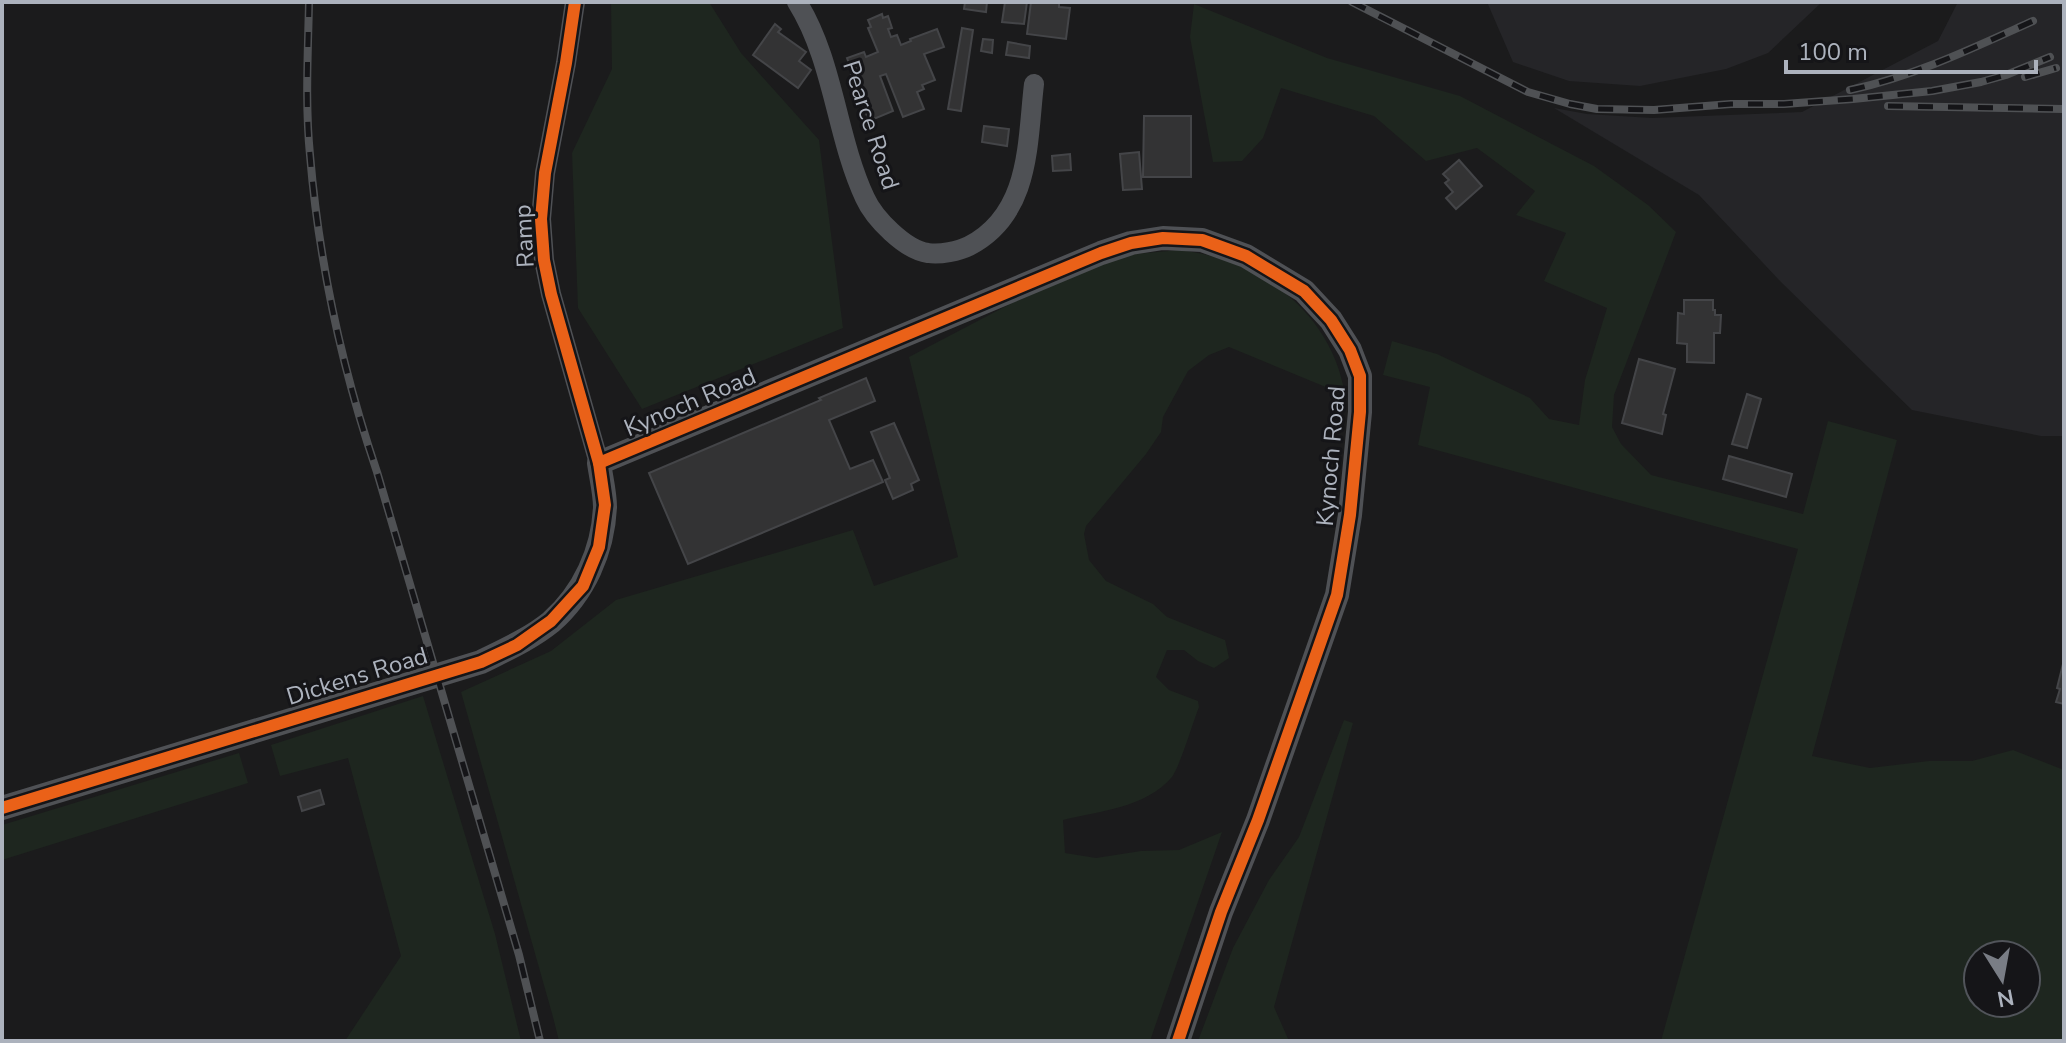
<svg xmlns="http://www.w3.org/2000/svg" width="2066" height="1043" font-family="'Nunito Sans',sans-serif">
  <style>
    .built { fill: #252528 }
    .green { fill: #1e261f; fill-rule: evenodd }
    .building { fill: #333334; stroke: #444548; stroke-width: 2 }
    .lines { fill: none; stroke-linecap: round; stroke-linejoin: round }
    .minor { stroke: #4f5155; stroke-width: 20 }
    .tertiary { stroke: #4f5155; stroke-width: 24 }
    .rail-casing { stroke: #4f5154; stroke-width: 8 }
    .rail { stroke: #151518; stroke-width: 5; stroke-dasharray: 15; stroke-linecap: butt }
    .cycleway-casing { stroke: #151518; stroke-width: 17 }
    .cycleway { stroke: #ea6118; stroke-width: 12 }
    .labels { text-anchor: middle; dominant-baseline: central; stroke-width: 6; stroke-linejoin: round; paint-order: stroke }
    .street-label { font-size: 24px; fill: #acb2bd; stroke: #151518 }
  </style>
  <rect width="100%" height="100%" fill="#1b1b1c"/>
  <!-- built -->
  <g class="built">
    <polygon points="1487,2 1822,2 1768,53 1726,69 1640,86 1569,81 1513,62"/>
    <polygon points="1958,2 2064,2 2064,436 2041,436 1912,410 1782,283 1699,195 1554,108 1587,114 1652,118 1802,112 1938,41"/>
  </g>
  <!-- green -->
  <g class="green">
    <polygon points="611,2 709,2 741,53 819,140 843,328 642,409 578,308 572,153 612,69"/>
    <path d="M 1194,4 L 1327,58 L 1460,96 L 1594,166 L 1648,205 L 1676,232 L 1614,395 L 1612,427 L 1621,444 L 1651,475 L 1803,514 L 1828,421 L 1897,440 L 1812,756 L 1870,768 L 1929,761 L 1972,761 L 2013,750 L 2064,770 L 2064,1041 L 1661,1041 L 1798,549 L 1418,445 L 1430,387 L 1383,375 L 1392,341 L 1437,354 L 1530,398 L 1549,419 L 1579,425 L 1585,380 L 1607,308 L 1544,281 L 1566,233 L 1516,215 L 1535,191 L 1477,148 L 1426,161 L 1374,116 L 1281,88 L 1263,138 L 1242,161 L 1213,162 L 1190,37 ZM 1978,955 L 2026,955 L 2026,1003 L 1978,1003 Z"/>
    <path d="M 1179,250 C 1259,259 1332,312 1345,395 L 1229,347 L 1209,355 L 1188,371 L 1163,417 L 1161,432 L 1146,454 L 1086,526 L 1084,534 L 1089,560 L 1106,581 L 1153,604 L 1167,617 L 1225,640 L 1229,658 L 1214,668 L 1198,661 L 1184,650 L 1167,650 L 1156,677 L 1169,690 L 1198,701 L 1199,707 C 1193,722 1180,766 1172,777 C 1145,808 1100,811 1063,820 L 1065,853 L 1096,858 L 1141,851 L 1179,850 L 1222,832 L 1150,1041 L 559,1041 L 553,1017 L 461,692 L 551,651 L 616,600 L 853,530 L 874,586 L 958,557 L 909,357 L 1014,302 L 1115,259 L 1136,254 Z"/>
    <polygon points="423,696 495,934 521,1041 345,1041 401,956 348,758 280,776 271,745"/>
    <polygon points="1344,720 1353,723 1274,1007 1289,1041 1198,1041 1233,948 1269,880 1299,837"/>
    <polygon points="239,753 248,783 2,860 2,825"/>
  </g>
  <!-- building -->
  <g class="building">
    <polygon points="965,2 987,2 986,12 964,9"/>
    <polygon points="1005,2 1027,2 1024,24 1002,22"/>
    <polygon points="1031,2 1059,2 1059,7 1070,8 1066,39 1027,34"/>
    <polygon points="882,14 883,18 888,16 892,28 888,29 891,37 897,35 901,45 911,41 910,39 937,29 944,47 924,54 935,80 922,85 924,89 917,92 924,109 903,117 886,74 880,76 893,111 869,121 851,75 853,74 847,58 864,52 866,57 878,52 868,28 871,27 868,20"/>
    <polygon points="775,24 781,29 778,32 806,52 799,61 811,70 798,88 753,55"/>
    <polygon points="962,28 973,30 961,111 948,109"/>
    <polygon points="983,39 993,40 992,53 981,51"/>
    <polygon points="1008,42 1030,46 1029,58 1006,55"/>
    <polygon points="1144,116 1191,116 1191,177 1143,177"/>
    <polygon points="984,126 1009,129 1007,146 982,142"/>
    <polygon points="1139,152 1142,189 1123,190 1120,154"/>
    <polygon points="1070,154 1071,170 1053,171 1052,156"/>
    <polygon points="1459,160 1482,186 1456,209 1446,198 1453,192 1445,183 1449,180 1443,174"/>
    <polygon points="1684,300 1713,300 1713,310 1715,310 1715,315 1721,315 1720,333 1714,333 1714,363 1687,362 1687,344 1677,343 1678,313 1684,314"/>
    <polygon points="1639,359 1675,369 1663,414 1666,415 1662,434 1622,423"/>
    <polygon points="866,378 875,401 829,420 850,469 873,460 883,482 688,564 649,473 821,400 819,398"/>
    <polygon points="1747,394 1761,399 1747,448 1732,444"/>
    <polygon points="894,423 919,480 911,484 913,490 893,499 885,480 890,478 871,432"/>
    <polygon points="1729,456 1792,474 1786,497 1723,479"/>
    <polygon points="2063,664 2064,664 2064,704 2056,702 2060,689 2057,688"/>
    <polygon points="320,790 324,804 302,811 298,797"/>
  </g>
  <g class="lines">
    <!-- minor -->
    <g class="minor">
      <polyline points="575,2 566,63 545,173 541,219 544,260 551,294 599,463"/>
      <path d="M 797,2 C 834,61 836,136 865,198 C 874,218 905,250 928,253 C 940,255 959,251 969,246 C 1031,214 1027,143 1034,84"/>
    </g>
    <!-- tertiary -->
    <path class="tertiary" d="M 2,808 L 481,662 C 505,650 530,639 551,622 C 584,593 603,551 605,507 C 605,493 601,477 599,463 L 1101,253 L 1131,243 L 1163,238 L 1202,240 L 1246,256 L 1304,291 L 1331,320 L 1350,350 L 1360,376 L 1360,412 L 1350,515 L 1337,595 L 1258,820 L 1221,912 L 1178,1041"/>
    <!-- rail casing -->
    <g class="rail-casing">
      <g id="rail">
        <path d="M 309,2 C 308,53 305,104 310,155 C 319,263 342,369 377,472 L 519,955 L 540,1041"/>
        <polyline points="1352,2 1528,92 1570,104 1597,109 1654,110 1731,104 1784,104 1853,99 1932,91 1981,82 2006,75 2050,57"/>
        <polyline points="2025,77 2056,68"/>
        <path d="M 1850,90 C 1915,76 1973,48 2033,21"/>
        <polyline points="1888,106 2064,109"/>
      </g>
    </g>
    <!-- rail -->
    <use href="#rail" class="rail"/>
    <!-- cycleway casing -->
    <g class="cycleway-casing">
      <g id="cycleway">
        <polyline points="599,463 1101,253 1131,243 1163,238 1202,240 1246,256 1304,291 1331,320 1350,350 1360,376 1360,412 1350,515 1337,595 1258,820 1221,912 1178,1041"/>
        <polyline points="2,808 481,662 517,645 551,621 583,586 599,547 605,505 599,463 551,294 544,260 541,219 545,173 566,63 575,2"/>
      </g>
    </g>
    <!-- cycleway -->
    <use href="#cycleway" class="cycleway"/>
  </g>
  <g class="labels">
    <!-- street labels -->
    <g class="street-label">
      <text transform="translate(871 125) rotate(72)">Pearce Road</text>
      <text transform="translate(524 236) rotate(-93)">Ramp</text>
      <text transform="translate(690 402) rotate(-23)">Kynoch Road</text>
      <text transform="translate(1331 456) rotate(-85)">Kynoch Road</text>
      <text transform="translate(357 676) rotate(-17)">Dickens Road</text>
    </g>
  </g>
  <!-- border -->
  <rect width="2066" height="1043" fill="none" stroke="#acb2bd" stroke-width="8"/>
  <!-- north arrow -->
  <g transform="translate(2002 979) rotate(169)"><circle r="38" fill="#151518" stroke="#51545a" stroke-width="2"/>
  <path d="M0-6L14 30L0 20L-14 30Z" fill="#797d85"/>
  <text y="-12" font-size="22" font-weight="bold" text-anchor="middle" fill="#acb2bd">N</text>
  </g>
  <!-- scale -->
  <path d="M1786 60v12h250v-12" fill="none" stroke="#acb2bd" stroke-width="4"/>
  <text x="1798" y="60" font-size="24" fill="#acb2bd" stroke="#151518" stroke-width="6" paint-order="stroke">100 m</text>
</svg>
